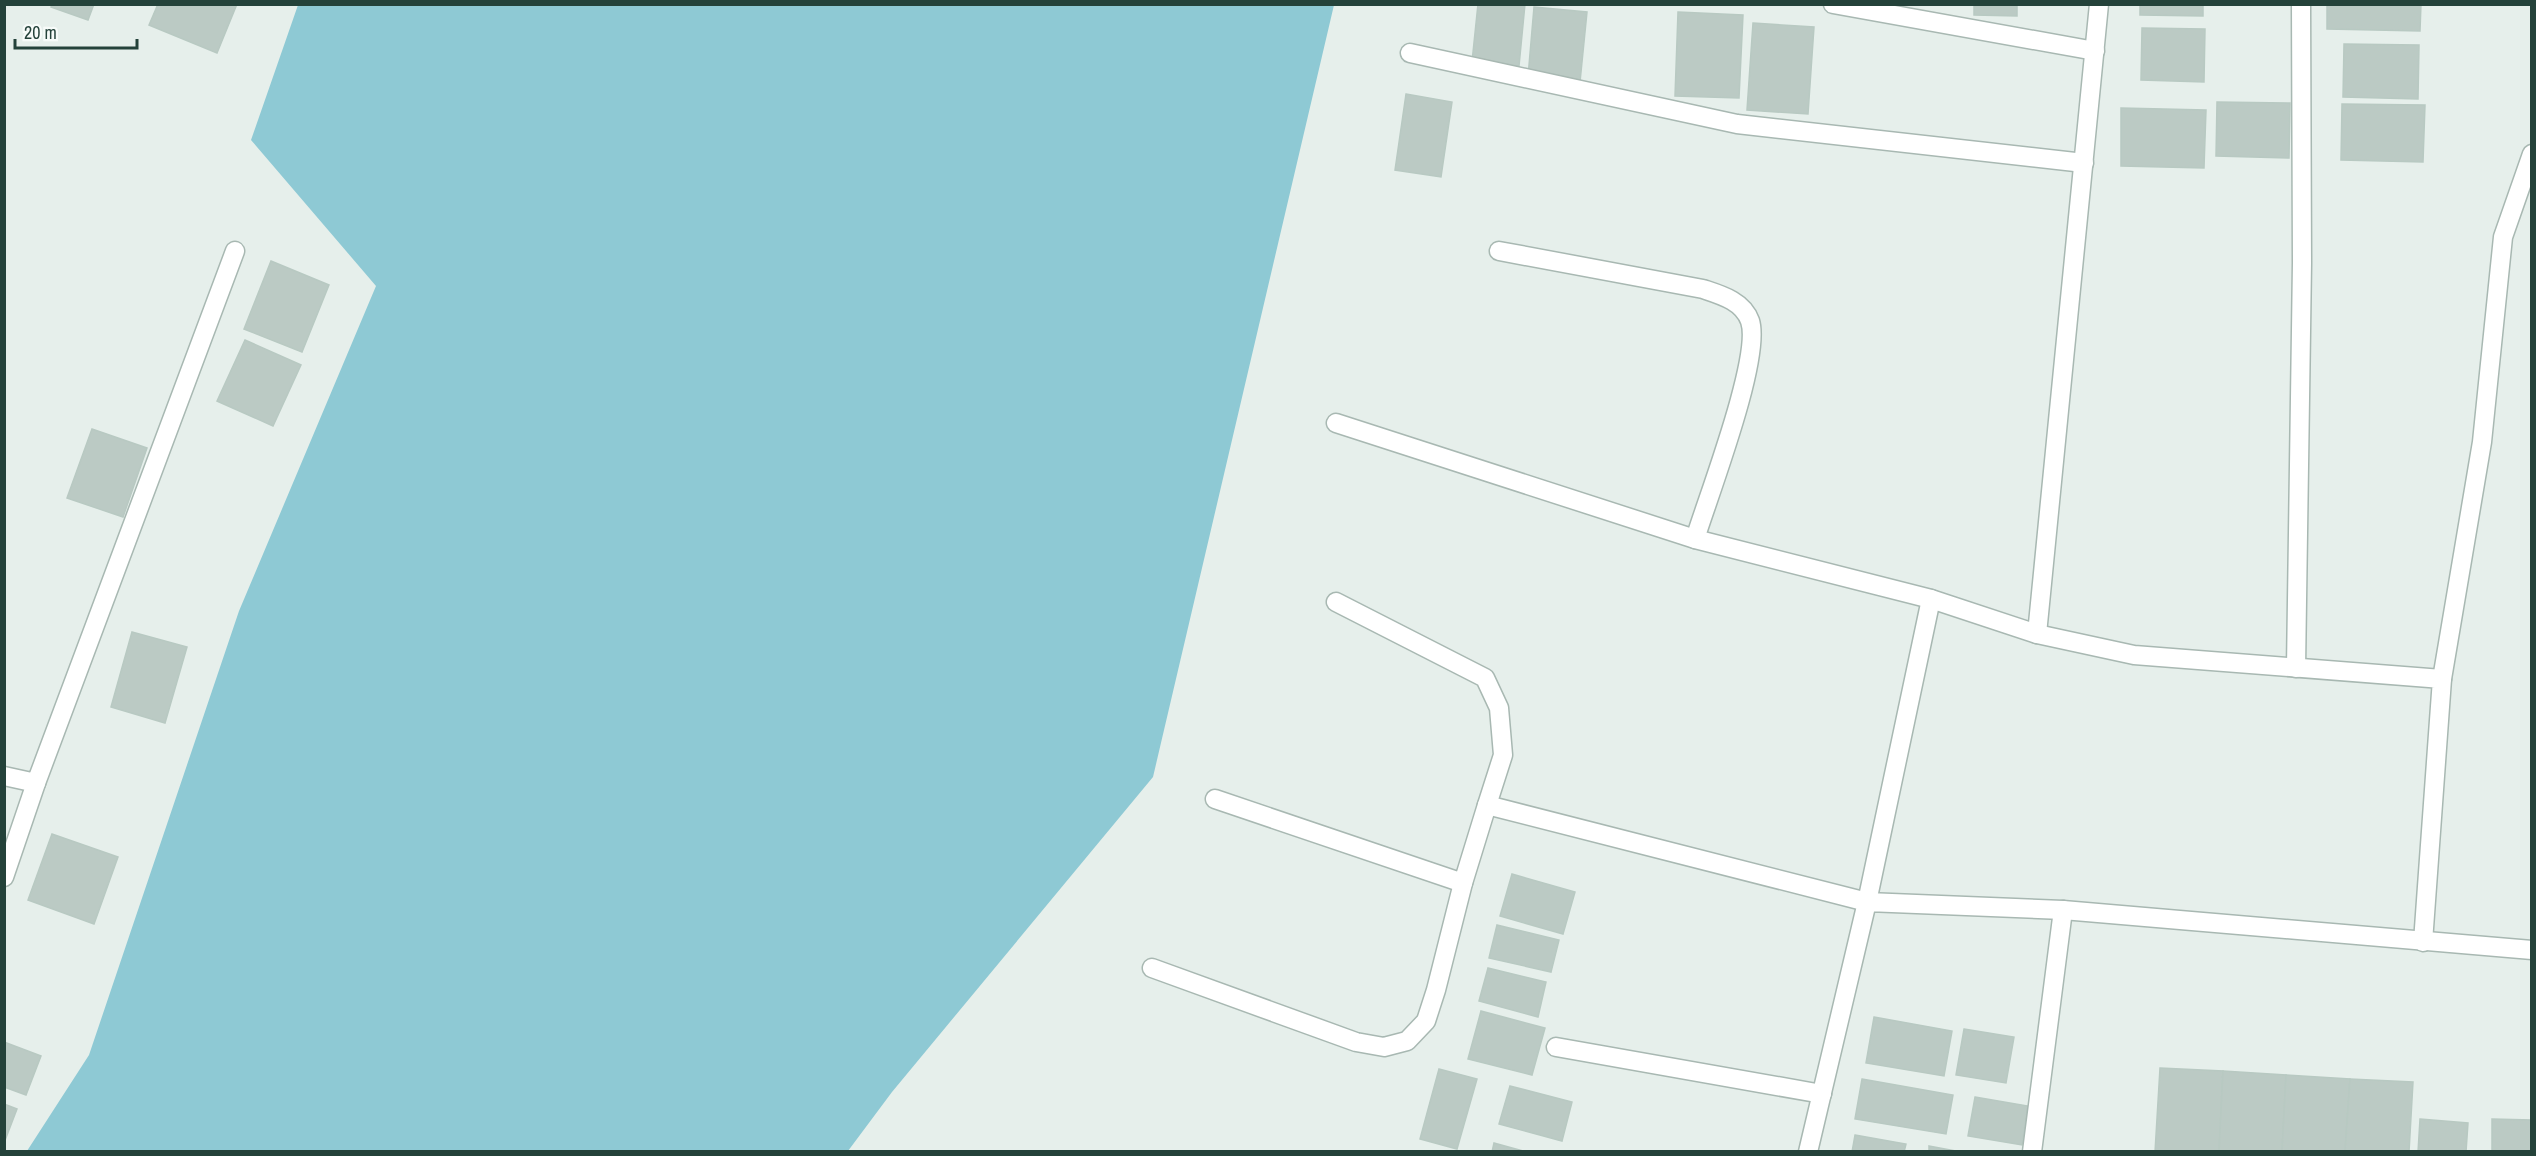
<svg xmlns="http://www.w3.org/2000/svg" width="2536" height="1156" font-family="'Archivo Narrow',sans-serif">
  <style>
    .water { fill: #8ec9d4 }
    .building { fill: #bbcac4; stroke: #b8c9c2; stroke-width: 1.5 }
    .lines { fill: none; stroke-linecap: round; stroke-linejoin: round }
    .street-casing { stroke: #a8b8b2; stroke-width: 21 }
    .street { stroke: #fff; stroke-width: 18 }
  </style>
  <rect width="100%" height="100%" fill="#e6efeb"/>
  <!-- water -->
  <polygon class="water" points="298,5 1334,5 1153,777 892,1092 848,1151 27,1151 89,1055 239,611 376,286 251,140"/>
  <!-- building -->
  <g class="building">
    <polygon points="52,4 94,4 88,20 51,7"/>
    <polygon points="158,4 237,4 217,53 149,25"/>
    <polygon points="1478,4 1525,4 1519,66 1472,62"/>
    <polygon points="1974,4 2017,4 2017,16 1974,15"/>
    <polygon points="2140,4 2203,4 2203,16 2140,15"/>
    <polygon points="2327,4 2421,4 2420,31 2327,29"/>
    <polygon points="1534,7 1587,12 1580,82 1528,77"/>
    <polygon points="1678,12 1743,15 1739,98 1675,96"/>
    <polygon points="1753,23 1814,27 1808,114 1747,110"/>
    <polygon points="2142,28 2205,29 2204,82 2141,80"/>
    <polygon points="2344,44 2419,45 2418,99 2343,97"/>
    <polygon points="1406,94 1452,102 1441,177 1395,170"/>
    <polygon points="2217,102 2290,103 2289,158 2216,156"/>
    <polygon points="2342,104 2425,105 2423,162 2341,160"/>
    <polygon points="2121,108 2206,110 2204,168 2121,166"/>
    <polygon points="271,261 329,285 302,352 244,329"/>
    <polygon points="245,340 301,365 273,426 217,401"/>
    <polygon points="92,429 147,448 123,517 67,498"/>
    <polygon points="132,632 187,647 165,723 111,707"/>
    <polygon points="52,834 118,857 94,924 28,900"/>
    <polygon points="1512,874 1575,892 1563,934 1500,916"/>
    <polygon points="1497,925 1559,940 1551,972 1489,958"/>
    <polygon points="1488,968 1546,982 1538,1017 1479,1001"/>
    <polygon points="1481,1011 1545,1028 1532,1075 1468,1059"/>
    <polygon points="1874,1017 1952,1031 1944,1076 1866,1063"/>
    <polygon points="1964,1029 2014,1037 2006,1083 1956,1075"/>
    <polygon points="4,1042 41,1056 26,1095 4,1087"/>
    <polygon points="2160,1068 2223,1071 2219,1152 2155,1152"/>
    <polygon points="1439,1069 1477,1079 1457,1149 1420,1139"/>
    <polygon points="2223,1071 2286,1075 2282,1152 2219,1152"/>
    <polygon points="2286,1075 2350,1079 2345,1152 2282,1152"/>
    <polygon points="1862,1079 1953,1095 1946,1134 1855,1119"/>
    <polygon points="2350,1079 2413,1082 2409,1152 2345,1152"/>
    <polygon points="1510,1086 1572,1102 1562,1141 1499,1124"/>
    <polygon points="1975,1097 2028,1106 2022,1145 1968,1136"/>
    <polygon points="4,1104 17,1109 4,1143"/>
    <polygon points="2420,1119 2468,1123 2466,1152 2418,1152"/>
    <polygon points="2492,1119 2532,1120 2532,1152 2492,1152"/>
    <polygon points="1855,1135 1906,1144 1904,1152 1852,1152"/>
    <polygon points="1494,1143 1527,1152 1492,1152"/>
    <polygon points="1929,1146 1961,1152 1929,1152"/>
  </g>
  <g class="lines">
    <!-- street casing -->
    <g class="street-casing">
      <g id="street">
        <polyline points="1833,4 2095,51"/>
        <polyline points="1410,53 1737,124 2084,163"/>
        <path d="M 1499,251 L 1703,289 C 1721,295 1743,301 1750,321 C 1762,357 1708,497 1695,539"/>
        <polyline points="1336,423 1695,539 1931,599"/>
        <polyline points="1336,602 1485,678 1499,708 1503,755 1487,805 1867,902 1931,599 2037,634 2099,4"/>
        <polyline points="2037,634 2134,655 2442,679 2423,942"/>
        <polyline points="2296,668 2302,263 2301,4"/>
        <polyline points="2442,679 2482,442 2503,237 2532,154"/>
        <polyline points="4,776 36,783 235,251"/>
        <polyline points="1215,799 1463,883"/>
        <polyline points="4,877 36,783"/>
        <polyline points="1152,968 1356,1042 1384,1047 1407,1041 1426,1021 1436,990 1463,883 1487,805"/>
        <polyline points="1556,1047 1822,1094"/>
        <polyline points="1808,1152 1867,902 2063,910 2532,950"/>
        <polyline points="2032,1152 2063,910"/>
      </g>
    </g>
    <!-- street -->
    <use href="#street" class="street"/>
  </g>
  <!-- border -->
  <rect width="2536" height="1156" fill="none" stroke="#24423a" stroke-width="12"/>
  <!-- scale -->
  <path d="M15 39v9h122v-9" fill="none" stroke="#24423a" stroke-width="3"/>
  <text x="24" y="39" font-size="18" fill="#24423a" stroke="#f7fbf9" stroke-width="4.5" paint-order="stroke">20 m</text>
</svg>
